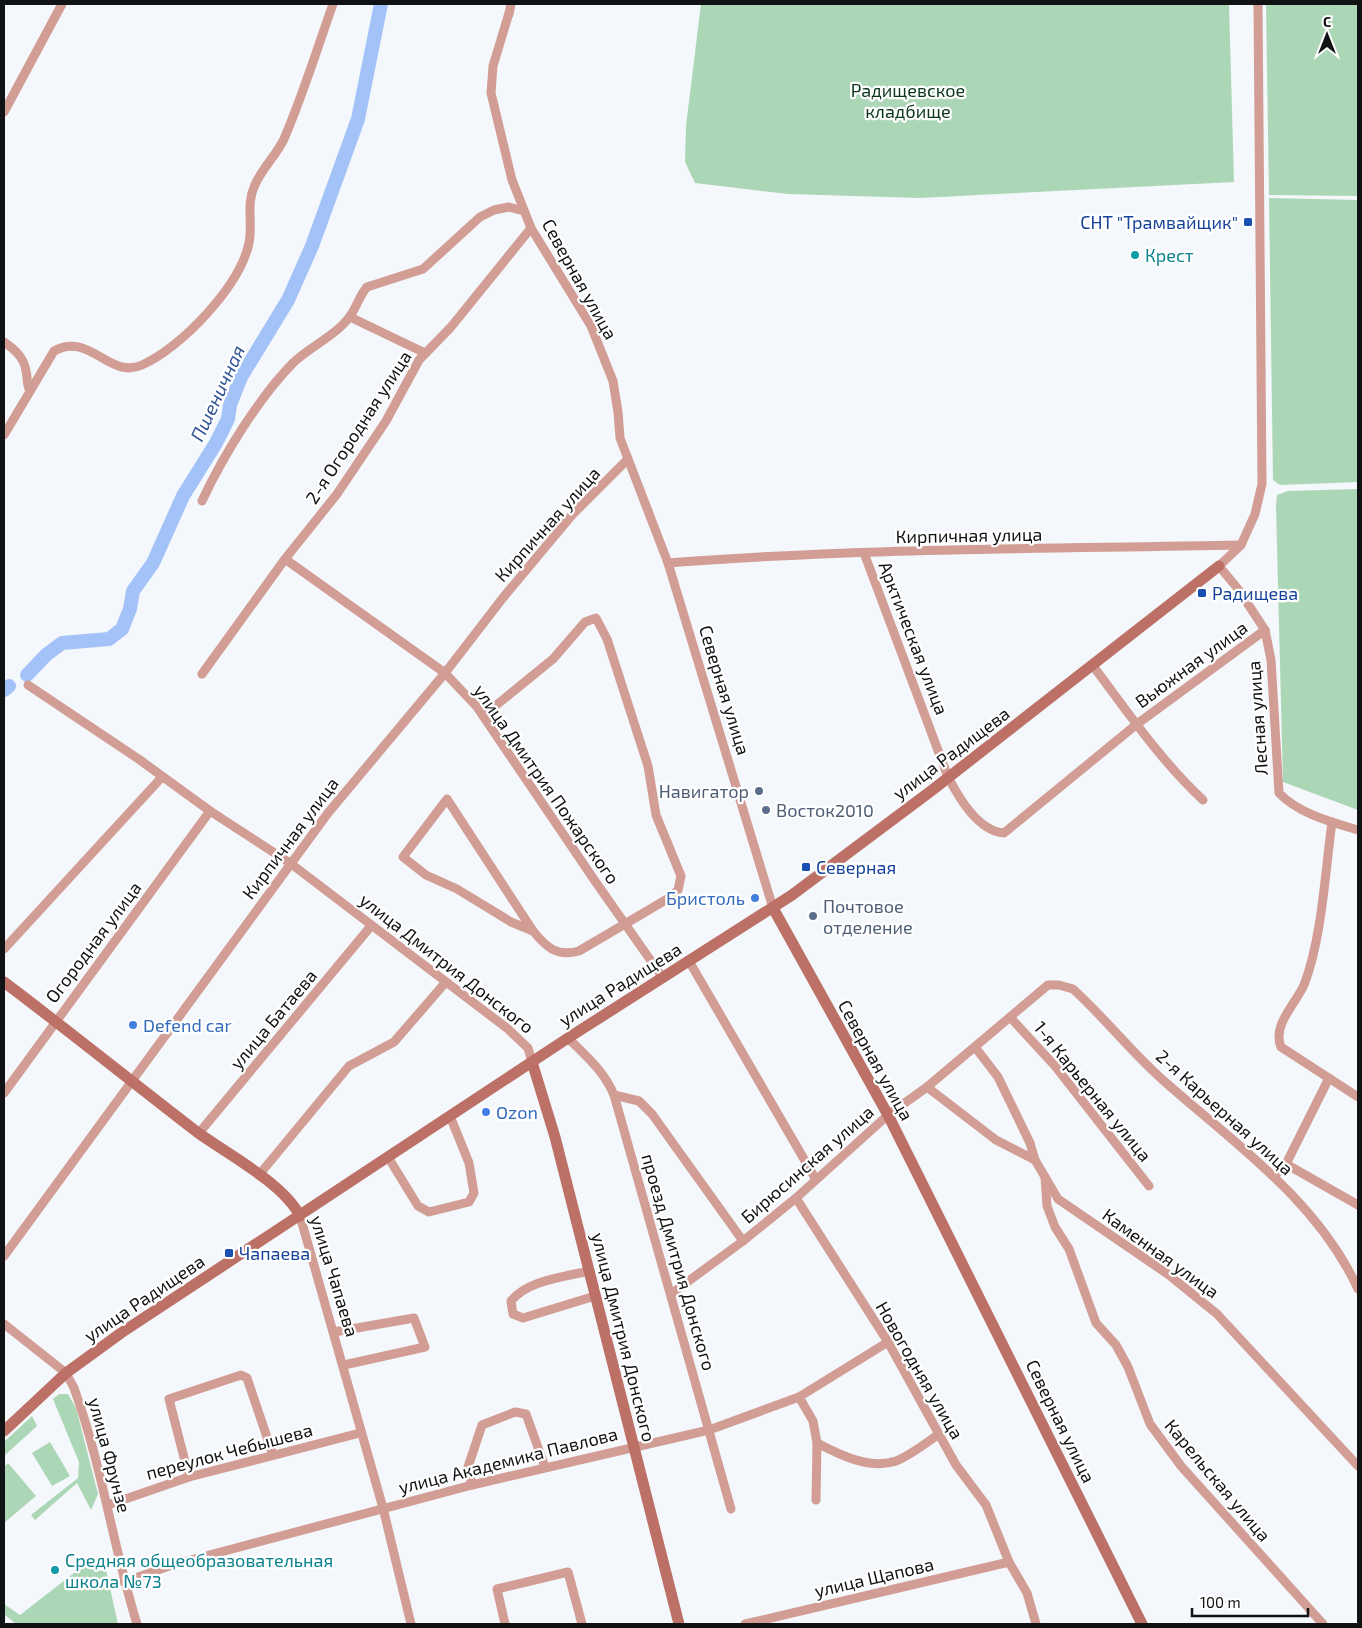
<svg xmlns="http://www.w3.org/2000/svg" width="1362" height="1628" font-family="'Exo 2',sans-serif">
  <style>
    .green { fill: #acd7b6 }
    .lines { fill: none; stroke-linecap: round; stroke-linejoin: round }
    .river { stroke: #a3c2f8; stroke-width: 14 }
    .street { stroke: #d29d95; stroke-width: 9 }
    .secondary { stroke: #bc7066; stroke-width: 11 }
    .transit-dot { fill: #1a4fb4; stroke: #fff; stroke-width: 2 }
    .culture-dot { fill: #0f9aa8; stroke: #fff; stroke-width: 2 }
    .service-dot { fill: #5c6f8a; stroke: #fff; stroke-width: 2 }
    .shop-dot { fill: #3f7fe0; stroke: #fff; stroke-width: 2 }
    .labels { text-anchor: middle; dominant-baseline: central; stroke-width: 4.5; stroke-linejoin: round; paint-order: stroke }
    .park-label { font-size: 18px; fill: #0a361b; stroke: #fff }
    .transit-label { font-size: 18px; fill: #164399; stroke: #fff; text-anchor: start }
    .culture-label { font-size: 18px; fill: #0d838f; stroke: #fff; text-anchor: start }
    .street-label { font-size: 18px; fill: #111213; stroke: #fff }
    .service-label { font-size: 18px; fill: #4e5e75; stroke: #fff; text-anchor: start }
    .shop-label { font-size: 18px; fill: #366cbe; stroke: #fff; text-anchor: start }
    .water-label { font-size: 19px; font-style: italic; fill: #315495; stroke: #fff }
  </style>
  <rect width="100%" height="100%" fill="#f4f7fb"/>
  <!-- green -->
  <g class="green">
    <polygon points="701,4 1229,4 1234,182 920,198 788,194 695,183 685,162 686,126"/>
    <polygon points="1266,4 1358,4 1358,196 1269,195"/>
    <polygon points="1269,198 1358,200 1358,482 1280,485 1273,480"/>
    <polygon points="1358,489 1358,810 1283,782 1276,506 1277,495 1288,491"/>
    <polygon points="59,1394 68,1394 76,1408 98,1494 91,1510 77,1483 35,1520 31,1515 78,1478 79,1462 53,1399"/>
    <polygon points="32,1416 37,1426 4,1456 4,1442"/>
    <polygon points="50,1442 70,1476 52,1486 32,1453"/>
    <polygon points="8,1463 36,1496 4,1523 4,1467"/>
    <polygon points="92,1559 97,1571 106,1570 118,1624 16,1624 4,1614 4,1604 20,1615"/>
  </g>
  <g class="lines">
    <!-- river -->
    <g class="river">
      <polyline points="27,675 46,655 62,643 109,639 122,629 130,609 133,591 153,563 183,496 216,443 228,419 230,405 241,377 288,300 312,246 358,119 381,4"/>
      <polyline points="4,690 9,686"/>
    </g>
    <!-- street -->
    <g class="street">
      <path d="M 1258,4 L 1262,484 L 1255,514 L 1241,545 L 1219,566 L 1238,589 L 1265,630 L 1271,660 L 1279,793 C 1299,814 1331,822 1358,830"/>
      <polyline points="509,13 493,66 491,93 512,180 531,228 591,326 613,381 618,412 620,438 668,563 773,908"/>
      <polyline points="509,14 511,4"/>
      <polyline points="4,112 62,4"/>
      <polyline points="350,317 425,353"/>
      <path d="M 4,342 C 14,349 24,357 26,371 C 28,378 26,384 30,391"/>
      <path d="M 4,435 L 54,351 C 90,331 109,380 142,365 C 181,348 240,286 249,243 C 253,224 246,205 254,187 C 261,169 276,156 284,139 C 303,95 317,49 333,4"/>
      <path d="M 202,501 C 223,456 259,397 294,362 C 311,346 337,335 350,316 C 357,307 359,296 367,287 L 423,269 L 480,217 L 494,210 L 509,207 L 524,211"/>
      <path d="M 864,553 L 948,777 C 959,798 978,831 1004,833 L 1137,724 L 1265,630"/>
      <polyline points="285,559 445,673 477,707 595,881 663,978"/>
      <path d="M 668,563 C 858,548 1050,549 1241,545"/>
      <path d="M 1093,666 C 1128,712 1160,760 1203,800"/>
      <polyline points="202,674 285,559 337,494 386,421 419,360 451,327 531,228"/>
      <polyline points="28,685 140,760 210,811 290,863 508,1029 528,1048 532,1062"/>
      <path d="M 483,716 L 553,659 L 585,622 L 596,618 L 607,639 L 648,766 L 656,815 L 681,876 L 678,890 L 669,898 L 579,951 C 557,957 547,948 533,931"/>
      <polygon points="447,799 533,931 511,922 457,889 426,875 403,857"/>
      <path d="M 1332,822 C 1325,873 1322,938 1304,985 C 1295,1005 1272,1025 1281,1047 L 1358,1097"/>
      <polyline points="4,949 162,777"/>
      <polyline points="689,961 815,1178"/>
      <polyline points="1010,1017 1055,1066 1149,1186"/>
      <path d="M 568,1038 C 586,1056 604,1071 614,1095 L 731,1509"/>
      <polyline points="975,1047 998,1077 1030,1143 1035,1160 1058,1199 1169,1275 1217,1314 1358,1466"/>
      <polyline points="927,1087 996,1140 1035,1160"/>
      <polyline points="4,1093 210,811"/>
      <path d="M 614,1095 L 639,1101 L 652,1114 L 743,1241 L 796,1198 L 888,1115 L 927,1087 L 1048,985 L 1059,985 L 1073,989 C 1105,1018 1131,1052 1164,1081 C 1234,1143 1318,1201 1358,1289"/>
      <polyline points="199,1133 371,926"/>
      <polyline points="388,1157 418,1206 429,1212 469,1202 474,1193 469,1163 450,1116"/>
      <polyline points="1286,1164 1358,1205"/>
      <polyline points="259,1175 349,1066 394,1042 445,983"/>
      <polyline points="1274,1176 1286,1164 1329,1078"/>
      <polyline points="1045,1177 1047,1206 1055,1227 1069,1249 1096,1323 1116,1345 1128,1367 1150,1424 1181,1466 1323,1624"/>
      <polyline points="796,1198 888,1342 956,1465 986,1505 1009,1562 1027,1593 1036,1624"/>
      <polyline points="300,1216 383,1508 411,1624"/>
      <polyline points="4,1256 328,813 445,673 502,599 572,515 627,460"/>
      <path d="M 589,1271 C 564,1277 528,1280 511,1301 L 513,1314 L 523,1318 L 595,1296"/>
      <polyline points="671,1294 743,1241"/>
      <path d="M 4,1324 L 66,1373 L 74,1388 C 102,1465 113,1547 137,1624"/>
      <polyline points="334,1332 414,1318 425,1347 344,1365"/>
      <polyline points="799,1397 813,1421 817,1443 816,1500"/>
      <path d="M 817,1443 C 840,1455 870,1470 896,1461 C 911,1455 926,1443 939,1434"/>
      <polyline points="189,1477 169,1399 241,1375 247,1378 273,1455"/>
      <polyline points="472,1485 468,1467 482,1425 515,1412 526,1414 545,1467"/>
      <polyline points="108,1505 189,1477 360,1433"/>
      <polyline points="124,1582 172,1565 472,1485 709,1430 799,1397 888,1342"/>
      <polyline points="505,1624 497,1589 568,1572 582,1624"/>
      <polyline points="745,1624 1009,1562"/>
    </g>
    <!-- secondary -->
    <g class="secondary">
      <polyline points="773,908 888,1115 1142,1624"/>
      <path d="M 4,982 C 69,1031 132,1082 197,1132 C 227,1154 283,1183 300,1216"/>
      <polyline points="532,1062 555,1137 679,1624"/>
      <polyline points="4,1431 66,1373 121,1333 568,1038 792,895 931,791 1219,566"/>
    </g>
  </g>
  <!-- markers -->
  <g class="transit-dot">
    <rect x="1243" y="217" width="10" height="10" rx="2.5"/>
    <rect x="1197" y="588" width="10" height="10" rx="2.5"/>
    <rect x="801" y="862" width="10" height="10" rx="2.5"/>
    <rect x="224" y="1248" width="10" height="10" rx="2.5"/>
  </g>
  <g class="culture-dot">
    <circle cx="1135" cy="255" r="5"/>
    <circle cx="55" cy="1570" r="5"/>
  </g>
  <g class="service-dot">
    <circle cx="759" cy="791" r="5"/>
    <circle cx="766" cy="810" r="5"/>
    <circle cx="813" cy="916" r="5"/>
  </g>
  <g class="shop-dot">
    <circle cx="755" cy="898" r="5"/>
    <circle cx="133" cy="1025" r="5"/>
    <circle cx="486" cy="1112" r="5"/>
  </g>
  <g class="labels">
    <!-- park labels -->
    <g class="park-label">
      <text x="908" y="90">Радищевское<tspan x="908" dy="21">кладбище</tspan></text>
    </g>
    <!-- transit labels -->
    <g class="transit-label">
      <text x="1238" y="222" text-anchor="end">СНТ "Трамвайщик"</text>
      <text x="1212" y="593">Радищева</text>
      <text x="816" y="867">Северная</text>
      <text x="239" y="1253">Чапаева</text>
    </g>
    <!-- culture labels -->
    <g class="culture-label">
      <text x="1145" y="255">Крест</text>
      <text x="65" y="1560">Средняя общеобразовательная<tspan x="65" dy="21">школа №73</tspan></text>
    </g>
    <!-- street labels -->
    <g class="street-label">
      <text transform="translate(580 279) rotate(61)">Северная улица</text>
      <text transform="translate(358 427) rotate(-57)">2-я Огородная улица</text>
      <text transform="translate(547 524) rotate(-48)">Кирпичная улица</text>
      <text transform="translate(969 535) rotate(-1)">Кирпичная улица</text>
      <text transform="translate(914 638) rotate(69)">Арктическая улица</text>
      <text transform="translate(1191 664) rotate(-36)">Вьюжная улица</text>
      <text transform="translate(725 690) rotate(73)">Северная улица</text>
      <text transform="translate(1257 718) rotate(-94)">Лесная улица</text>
      <text transform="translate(951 753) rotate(-37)">улица Радищева</text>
      <text transform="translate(547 784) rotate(55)">улица Дмитрия Пожарского</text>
      <text transform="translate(290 838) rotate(-53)">Кирпичная улица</text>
      <text transform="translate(93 942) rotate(-53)">Огородная улица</text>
      <text transform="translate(447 963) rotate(38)">улица Дмитрия Донского</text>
      <text transform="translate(620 984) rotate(-32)">улица Радищева</text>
      <text transform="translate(273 1019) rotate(-50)">улица Батаева</text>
      <text transform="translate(876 1060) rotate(61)">Северная улица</text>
      <text transform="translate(1093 1091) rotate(51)">1-я Карьерная улица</text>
      <text transform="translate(1225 1112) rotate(42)">2-я Карьерная улица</text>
      <text transform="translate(807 1164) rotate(-41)">Бирюсинская улица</text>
      <text transform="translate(1161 1253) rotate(36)">Каменная улица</text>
      <text transform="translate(679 1262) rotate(74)">проезд Дмитрия Донского</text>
      <text transform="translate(335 1276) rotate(73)">улица Чапаева</text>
      <text transform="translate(144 1298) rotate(-34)">улица Радищева</text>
      <text transform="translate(624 1337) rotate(76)">улица Дмитрия Донского</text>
      <text transform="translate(920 1370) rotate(60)">Новогодняя улица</text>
      <text transform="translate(1061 1421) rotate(64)">Северная улица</text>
      <text transform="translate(229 1451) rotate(-15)">переулок Чебышева</text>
      <text transform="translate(110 1455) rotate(75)">улица Фрунзе</text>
      <text transform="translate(508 1460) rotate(-14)">улица Академика Павлова</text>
      <text transform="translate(1218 1480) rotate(50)">Карельская улица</text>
      <text transform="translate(874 1577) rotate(-13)">улица Щапова</text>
    </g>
    <!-- service labels -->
    <g class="service-label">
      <text x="749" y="791" text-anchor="end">Навигатор</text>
      <text x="776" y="810">Восток2010</text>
      <text x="823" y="906">Почтовое<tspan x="823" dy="21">отделение</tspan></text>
    </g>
    <!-- shop labels -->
    <g class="shop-label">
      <text x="745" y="898" text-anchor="end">Бристоль</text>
      <text x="143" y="1025">Defend car</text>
      <text x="496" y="1112">Ozon</text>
    </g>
    <!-- water labels -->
    <g class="water-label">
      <text transform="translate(217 393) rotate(-65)">Пшеничная</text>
    </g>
  </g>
  <!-- border -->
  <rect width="1362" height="1628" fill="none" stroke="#111213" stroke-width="10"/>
  <!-- north arrow -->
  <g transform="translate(1327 35)" stroke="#ffffff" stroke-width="4" paint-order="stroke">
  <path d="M0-4L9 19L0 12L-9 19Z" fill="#111213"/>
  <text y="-8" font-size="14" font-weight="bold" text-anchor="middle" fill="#111213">С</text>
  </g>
  <!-- scale -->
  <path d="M1192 1608v8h116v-8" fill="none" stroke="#111213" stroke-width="2.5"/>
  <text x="1200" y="1608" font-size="15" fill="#111213" stroke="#ffffff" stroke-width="4" paint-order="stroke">100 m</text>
</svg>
